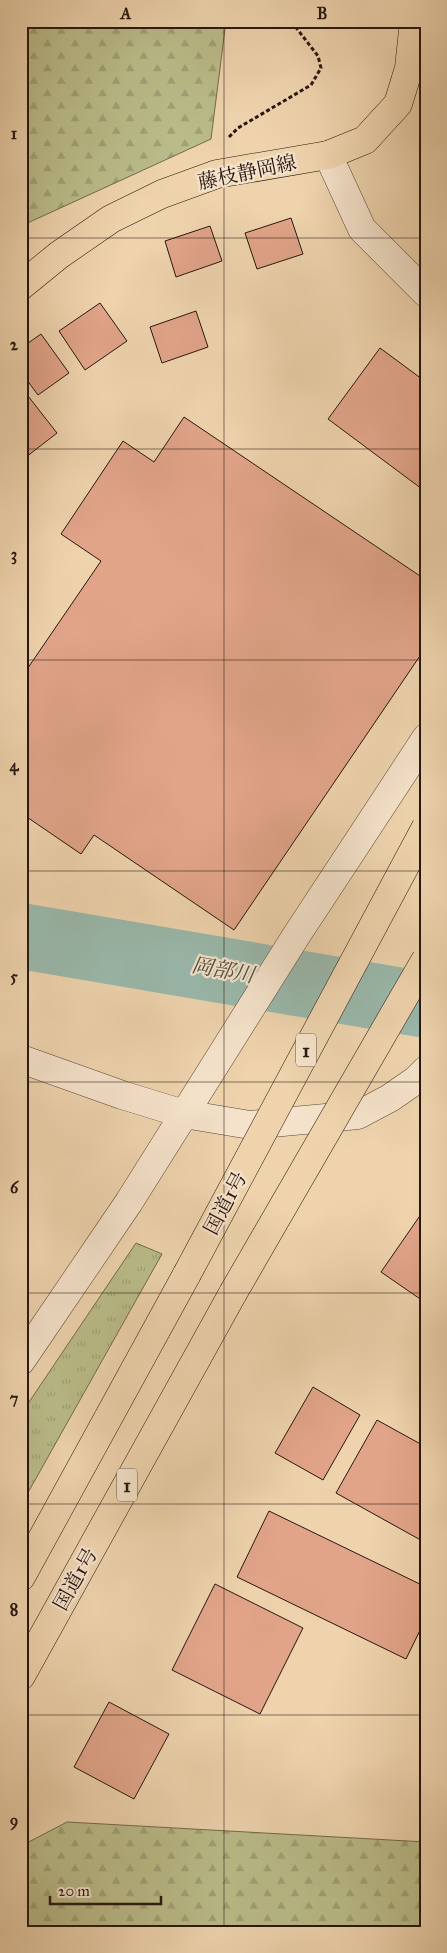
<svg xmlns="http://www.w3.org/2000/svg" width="447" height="1953" font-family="'IM FELL Great Primer','Noto Serif JP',serif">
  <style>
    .grass { fill: url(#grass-tufts); stroke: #716a4c }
    .forest { fill: url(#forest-firs); stroke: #716a4c }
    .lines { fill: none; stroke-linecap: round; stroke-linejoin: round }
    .river { stroke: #99b8ab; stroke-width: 66 }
    .building { fill: #e1a489; stroke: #281710 }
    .minor-casing { stroke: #5a4637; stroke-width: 29 }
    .major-casing { stroke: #281710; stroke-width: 29 }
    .highway-casing { stroke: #281710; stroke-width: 29 }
    .path { stroke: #281710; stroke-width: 3; stroke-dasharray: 4 2.5; stroke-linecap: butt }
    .minor { stroke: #f4e2ca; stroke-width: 28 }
    .major { stroke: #eed3ad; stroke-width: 28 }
    .highway { stroke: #eed3ad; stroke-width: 28 }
    .highway-bridge-casing { stroke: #281710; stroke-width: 29; stroke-linecap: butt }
    .highway-bridge { stroke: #eed3ad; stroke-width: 28 }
    .grid { fill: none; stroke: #281710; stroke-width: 1; stroke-opacity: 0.55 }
    .labels { text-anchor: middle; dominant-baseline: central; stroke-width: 4.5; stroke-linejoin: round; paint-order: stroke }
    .shield { fill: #f4e2ca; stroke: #655448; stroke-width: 1 }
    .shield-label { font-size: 19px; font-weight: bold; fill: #281710 }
    .street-label { font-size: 20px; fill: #281710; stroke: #f4e2ca }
    .water-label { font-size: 21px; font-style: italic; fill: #504f46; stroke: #f4e2ca }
    .neatline { fill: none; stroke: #281710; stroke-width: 2 }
    .grid-label { font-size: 16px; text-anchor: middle; font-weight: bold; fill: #281710 }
  </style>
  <defs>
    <pattern id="grass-tufts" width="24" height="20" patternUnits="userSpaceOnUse" patternTransform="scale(1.25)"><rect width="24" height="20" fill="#babc89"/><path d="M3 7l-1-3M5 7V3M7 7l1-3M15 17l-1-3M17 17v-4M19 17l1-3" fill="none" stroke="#a0a175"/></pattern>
    <pattern id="forest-firs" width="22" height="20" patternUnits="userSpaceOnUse" patternTransform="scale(1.25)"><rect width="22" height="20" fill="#babc89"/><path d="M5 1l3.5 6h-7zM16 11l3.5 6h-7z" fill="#a0a175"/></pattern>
  </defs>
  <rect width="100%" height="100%" fill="#eed3ad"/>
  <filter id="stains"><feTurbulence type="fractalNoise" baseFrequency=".004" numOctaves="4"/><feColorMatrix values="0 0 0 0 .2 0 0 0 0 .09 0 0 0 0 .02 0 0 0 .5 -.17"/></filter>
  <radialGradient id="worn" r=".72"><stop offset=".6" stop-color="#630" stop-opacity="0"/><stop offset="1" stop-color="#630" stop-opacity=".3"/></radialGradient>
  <!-- grass -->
  <polygon class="grass" points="136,1243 162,1254 21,1505 21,1414"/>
  <!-- forest -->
  <g class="forest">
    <polygon points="21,21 226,21 211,139 21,226"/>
    <polygon points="67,1822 426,1842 426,1932 21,1932 21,1846"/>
  </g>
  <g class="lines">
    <!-- river -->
    <polyline class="river" points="21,936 426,1005"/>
  </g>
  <!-- building -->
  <g class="building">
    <polygon points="291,218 303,254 257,269 245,233"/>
    <polygon points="210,226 222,261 176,277 165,241"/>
    <polygon points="100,303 127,341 85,370 59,331"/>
    <polygon points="196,311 208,347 162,363 150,327"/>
    <polygon points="41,334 69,373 38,395 21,372 21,348"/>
    <polygon points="380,348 426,382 426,492 328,419"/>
    <polygon points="21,387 57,433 21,461"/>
    <polygon points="184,417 426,580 426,647 234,930 94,835 81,854 21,813 21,678 101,561 61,534 123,441 154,462"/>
    <polygon points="426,1207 426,1303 381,1272"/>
    <polygon points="313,1387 360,1415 323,1480 275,1453"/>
    <polygon points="377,1420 426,1447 426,1543 336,1493"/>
    <polygon points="269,1511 426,1587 426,1618 406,1659 237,1577"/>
    <polygon points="215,1584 303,1628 260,1714 172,1670"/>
    <polygon points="109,1702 169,1734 134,1799 74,1767"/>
  </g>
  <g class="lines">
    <!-- minor casing -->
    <g class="minor-casing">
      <g id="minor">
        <polyline points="328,155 362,229 426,293"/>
        <polyline points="21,1059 122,1095 184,1114 250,1125 358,1115 390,1098 416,1080 426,1070"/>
        <polyline points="21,1361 129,1202 296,936 426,738"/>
      </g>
    </g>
    <!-- major casing -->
    <g class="major-casing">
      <polyline id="major" points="21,286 59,255 111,219 162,194 217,174 328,155 365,140 398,104 409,68 414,21"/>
    </g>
    <!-- highway casing -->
    <g class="highway-casing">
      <g id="highway">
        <polyline points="21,1577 187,1274"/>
        <polyline points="21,1676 233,1293"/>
      </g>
    </g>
    <!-- path -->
    <polyline class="path" points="229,137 238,128 311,85 321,68 318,56 291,21"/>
    <!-- minor -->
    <use href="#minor" class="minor"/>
    <!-- major -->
    <use href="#major" class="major"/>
    <!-- highway -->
    <use href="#highway" class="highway"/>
    <!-- highway-bridge casing -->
    <g class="highway-bridge-casing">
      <g id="highway-bridge">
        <polyline points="187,1274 426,827"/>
        <polyline points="233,1293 426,959"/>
      </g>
    </g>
    <!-- highway-bridge -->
    <use href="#highway-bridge" class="highway-bridge"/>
  </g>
  <!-- grid -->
  <path class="grid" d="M 224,21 L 224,1932M 21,238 L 426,238M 21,449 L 426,449M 21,660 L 426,660M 21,871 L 426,871M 21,1082 L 426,1082M 21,1293 L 426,1293M 21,1504 L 426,1504M 21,1715 L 426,1715"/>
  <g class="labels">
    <!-- shield labels -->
    <g class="shield">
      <rect x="296" y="1033.5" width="20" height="33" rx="4"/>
      <rect x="117" y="1468.5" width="20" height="33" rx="4"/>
    </g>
    <g class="shield-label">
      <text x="306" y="1050">1</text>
      <text x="127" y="1485">1</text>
    </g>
    <!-- street labels -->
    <g class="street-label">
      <text transform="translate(247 172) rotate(-12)">藤枝静岡線</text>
      <text transform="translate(225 1203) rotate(-62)">国道1号</text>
      <text transform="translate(75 1579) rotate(-61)">国道1号</text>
    </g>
    <!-- water labels -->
    <g class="water-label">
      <text transform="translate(223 970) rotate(10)">岡部川</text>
    </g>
  </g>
  <!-- margin -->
  <rect width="447" height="1953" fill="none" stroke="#eed3ad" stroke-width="55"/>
  <!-- scale -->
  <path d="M50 1896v8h111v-8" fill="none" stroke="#281710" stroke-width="2.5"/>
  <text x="58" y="1896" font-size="15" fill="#281710" stroke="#f4e2ca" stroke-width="4" paint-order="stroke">20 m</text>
  <rect x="28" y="28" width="392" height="1898" class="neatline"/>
  <g class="grid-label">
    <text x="126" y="19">A</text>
    <text x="322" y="19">B</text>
    <text x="14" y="139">1</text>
    <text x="14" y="350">2</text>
    <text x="14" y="560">3</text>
    <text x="14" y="771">4</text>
    <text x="14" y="982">5</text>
    <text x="14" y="1193">6</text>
    <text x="14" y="1404">7</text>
    <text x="14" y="1615">8</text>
    <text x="14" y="1826">9</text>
  </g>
  <rect width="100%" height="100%" filter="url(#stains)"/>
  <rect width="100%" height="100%" fill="url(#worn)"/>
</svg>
